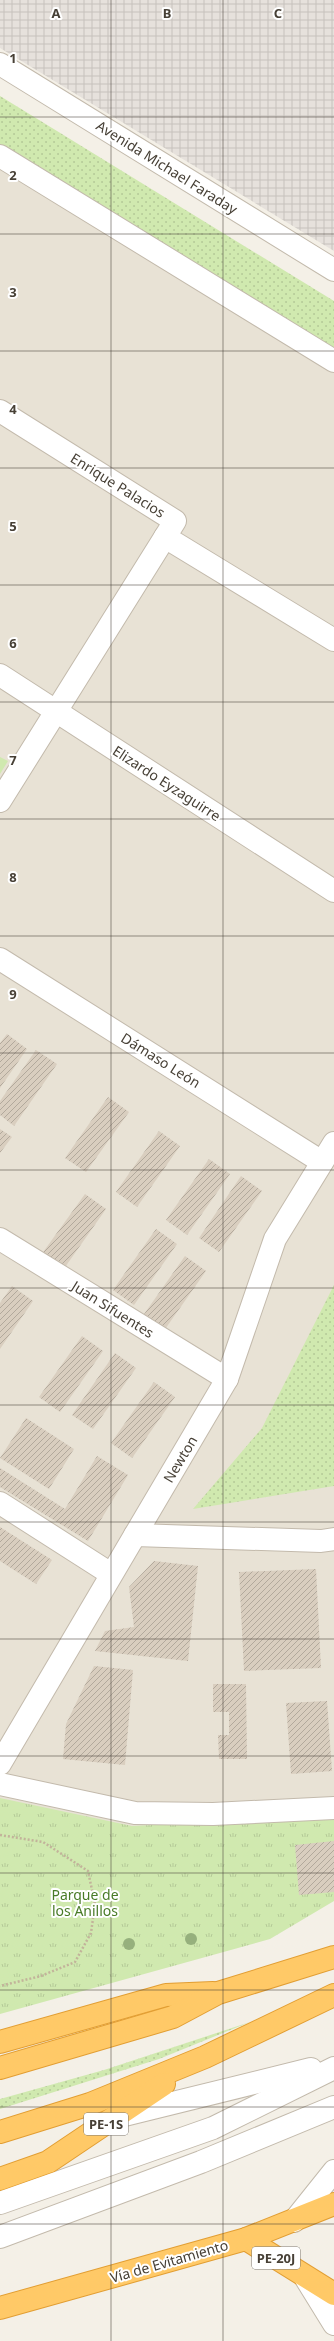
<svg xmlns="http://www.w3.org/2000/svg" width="334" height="2341" font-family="'Noto Sans',sans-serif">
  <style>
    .residential { fill: #e8e2d5 }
    .industrial { fill: url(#industrial-grid) }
    .grass { fill: url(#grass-dots) }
    .park { fill: url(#park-tufts) }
    .garden { fill: #d0e9af }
    .building { fill: url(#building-hatch) }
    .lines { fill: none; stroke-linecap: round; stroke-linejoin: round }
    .minor-casing { stroke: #c3baac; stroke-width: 24 }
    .highway-casing { stroke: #e29e33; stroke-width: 24 }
    .path { stroke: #c2b39a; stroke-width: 2.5; stroke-dasharray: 2 2; stroke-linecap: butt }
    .minor { stroke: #fff; stroke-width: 22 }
    .highway { stroke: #ffc967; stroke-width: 22 }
    .tree { fill: #96b07d }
    .grid { fill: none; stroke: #474036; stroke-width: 1; stroke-opacity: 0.55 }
    .labels { text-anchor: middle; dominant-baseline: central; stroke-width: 4; stroke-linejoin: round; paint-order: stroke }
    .shield { fill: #fff; stroke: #7e7972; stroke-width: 1 }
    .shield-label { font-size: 13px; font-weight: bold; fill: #474036 }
    .street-label { font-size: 14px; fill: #474036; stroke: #fff }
    .park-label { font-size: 14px; fill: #497b27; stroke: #fff }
    .grid-label { font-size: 13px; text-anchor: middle; font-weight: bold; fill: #474036; stroke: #fff; stroke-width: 4; stroke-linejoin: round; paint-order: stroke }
  </style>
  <defs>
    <pattern id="industrial-grid" width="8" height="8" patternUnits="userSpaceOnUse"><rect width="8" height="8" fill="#e6e1dc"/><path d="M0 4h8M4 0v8" fill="none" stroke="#c7c2bd"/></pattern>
    <pattern id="grass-dots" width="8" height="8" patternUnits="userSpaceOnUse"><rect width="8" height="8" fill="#d0e9af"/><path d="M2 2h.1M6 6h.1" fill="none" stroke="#b4c997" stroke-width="1.8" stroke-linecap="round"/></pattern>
    <pattern id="park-tufts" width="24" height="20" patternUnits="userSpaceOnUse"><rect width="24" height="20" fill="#d0e9af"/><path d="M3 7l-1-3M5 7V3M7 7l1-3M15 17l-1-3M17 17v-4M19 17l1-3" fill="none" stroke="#b4c997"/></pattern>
    <pattern id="building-hatch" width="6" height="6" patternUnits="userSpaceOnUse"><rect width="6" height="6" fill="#d9cebf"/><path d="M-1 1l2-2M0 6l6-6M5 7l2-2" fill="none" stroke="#b2a99c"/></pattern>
  </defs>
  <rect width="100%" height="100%" fill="#f4f0e7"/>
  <!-- residential -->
  <polygon class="residential" points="0,113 334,319 334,1828 0,2009"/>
  <!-- industrial -->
  <polygon class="industrial" points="0,0 334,0 334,251 0,48"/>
  <!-- grass -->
  <g class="grass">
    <polygon points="0,96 334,301 334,348 0,144"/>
    <polygon points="334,1285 334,1486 193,1509 262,1428"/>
    <polygon points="250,2022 159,2059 0,2109 0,2099 104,2070"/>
  </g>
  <!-- park -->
  <polygon class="park" points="0,1798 132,1826 334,1816 334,1901 270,1939 0,2014"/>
  <!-- garden -->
  <polygon class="garden" points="0,757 8,761 0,774"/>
  <!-- building -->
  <g class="building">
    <polygon points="7,1034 27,1049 0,1088 0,1043"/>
    <polygon points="36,1050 57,1064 14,1126 0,1115 0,1101"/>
    <polygon points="108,1097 129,1112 86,1172 65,1158"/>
    <polygon points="0,1129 12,1137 0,1153"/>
    <polygon points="159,1131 180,1146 137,1207 116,1192"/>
    <polygon points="209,1159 230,1174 187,1235 166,1220"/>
    <polygon points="241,1176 262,1191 219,1252 199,1238"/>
    <polygon points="85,1194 106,1209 63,1270 41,1255"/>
    <polygon points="156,1229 177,1244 134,1305 113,1290"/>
    <polygon points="185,1256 206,1271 163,1332 142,1317"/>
    <polygon points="12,1286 33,1301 0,1349 0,1303"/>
    <polygon points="82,1336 103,1351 60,1412 39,1397"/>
    <polygon points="115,1353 136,1368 93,1429 72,1415"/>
    <polygon points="154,1382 175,1397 132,1458 111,1443"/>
    <polygon points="26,1418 74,1449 49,1489 0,1458"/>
    <polygon points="97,1456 128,1475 88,1541 0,1487 0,1468 65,1509"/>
    <polygon points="0,1527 52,1560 36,1584 0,1561"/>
    <polygon points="154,1561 198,1566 188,1661 95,1651 105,1631 134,1627 129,1587"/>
    <polygon points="316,1569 321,1668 244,1671 239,1572"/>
    <polygon points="94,1666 133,1670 125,1765 63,1759 66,1724"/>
    <polygon points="213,1684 246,1684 247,1759 219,1759 218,1735 229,1735 229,1712 213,1712"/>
    <polygon points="327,1701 332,1771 291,1774 286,1703"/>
    <polygon points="334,1841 334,1892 299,1895 295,1845"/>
  </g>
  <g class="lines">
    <!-- minor casing -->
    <g class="minor-casing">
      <g id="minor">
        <polyline points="0,64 334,270"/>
        <polyline points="0,156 334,361"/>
        <polyline points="0,411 175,521 165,537 334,640"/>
        <polyline points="0,675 334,891"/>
        <polyline points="0,801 165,537"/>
        <polyline points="0,959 322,1162"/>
        <polyline points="0,1239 227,1379"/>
        <polyline points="0,1503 111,1574"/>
        <polyline points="135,1535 321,1541 334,1539"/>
        <polyline points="0,1764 227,1379 275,1239 334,1143"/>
        <polyline points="0,1784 135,1813 213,1814 334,1808"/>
        <polyline points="116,2117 311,2069"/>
        <polyline points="0,2203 213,2128 334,2068"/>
        <polyline points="294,2221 334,2171"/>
        <polyline points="0,2237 201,2162 334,2107"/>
        <polyline points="305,2277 334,2324"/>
      </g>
    </g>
    <!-- highway casing -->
    <g class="highway-casing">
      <g id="highway">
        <polyline points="0,2042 166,1995 213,1993"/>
        <polyline points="0,2068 173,2017 218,1993 334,1957"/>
        <polyline points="0,2132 90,2104 205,2057 334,1995"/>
        <polyline points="0,2179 48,2162 164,2084"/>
        <polyline points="246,2239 334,2294"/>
        <polyline points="0,2308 246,2239 334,2204"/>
      </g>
    </g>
    <!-- path -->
    <polyline class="path" points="0,1835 43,1842 88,1871 95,1904 91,1933 75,1962 41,1976 0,1986"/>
    <!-- minor -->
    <use href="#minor" class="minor"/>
    <!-- highway -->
    <use href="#highway" class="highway"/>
  </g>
  <!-- trees -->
  <g class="tree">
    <circle cx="191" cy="1939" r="6"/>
    <circle cx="129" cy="1944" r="6"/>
  </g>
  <!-- grid -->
  <path class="grid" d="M 111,0 L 111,2341M 223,0 L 223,2341M 0,117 L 334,117M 0,234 L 334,234M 0,351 L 334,351M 0,468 L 334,468M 0,585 L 334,585M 0,702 L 334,702M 0,819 L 334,819M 0,936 L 334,936M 0,1053 L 334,1053M 0,1170 L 334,1170M 0,1288 L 334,1288M 0,1405 L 334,1405M 0,1522 L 334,1522M 0,1639 L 334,1639M 0,1756 L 334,1756M 0,1873 L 334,1873M 0,1990 L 334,1990M 0,2107 L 334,2107M 0,2224 L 334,2224"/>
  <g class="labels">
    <!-- shield labels -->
    <g class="shield">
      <rect x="84" y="2113" width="44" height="22" rx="3"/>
      <rect x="252" y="2247" width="48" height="22" rx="3"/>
    </g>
    <g class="shield-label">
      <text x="106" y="2124">PE-1S</text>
      <text x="276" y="2258">PE-20J</text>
    </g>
    <!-- street labels -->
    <g class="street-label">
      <text transform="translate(167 167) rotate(32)">Avenida Michael Faraday</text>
      <text transform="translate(118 485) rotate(32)">Enrique Palacios</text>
      <text transform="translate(167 783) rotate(33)">Elizardo Eyzaguirre</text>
      <text transform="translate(161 1060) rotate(32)">Dámaso León</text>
      <text transform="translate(113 1309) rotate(32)">Juan Sifuentes</text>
      <text transform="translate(180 1459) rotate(-59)">Newton</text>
      <text transform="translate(169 2261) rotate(-16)">Vía de Evitamiento</text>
    </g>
    <!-- park labels -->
    <g class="park-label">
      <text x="85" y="1894">Parque de<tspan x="85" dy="16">los Anillos</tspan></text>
    </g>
  </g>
  <g class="grid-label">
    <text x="56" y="18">A</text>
    <text x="167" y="18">B</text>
    <text x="278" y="18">C</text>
    <text x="13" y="63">1</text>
    <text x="13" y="180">2</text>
    <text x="13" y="297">3</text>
    <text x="13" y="414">4</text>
    <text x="13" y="531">5</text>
    <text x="13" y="648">6</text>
    <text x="13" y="765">7</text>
    <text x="13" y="882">8</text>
    <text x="13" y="999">9</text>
  </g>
</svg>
